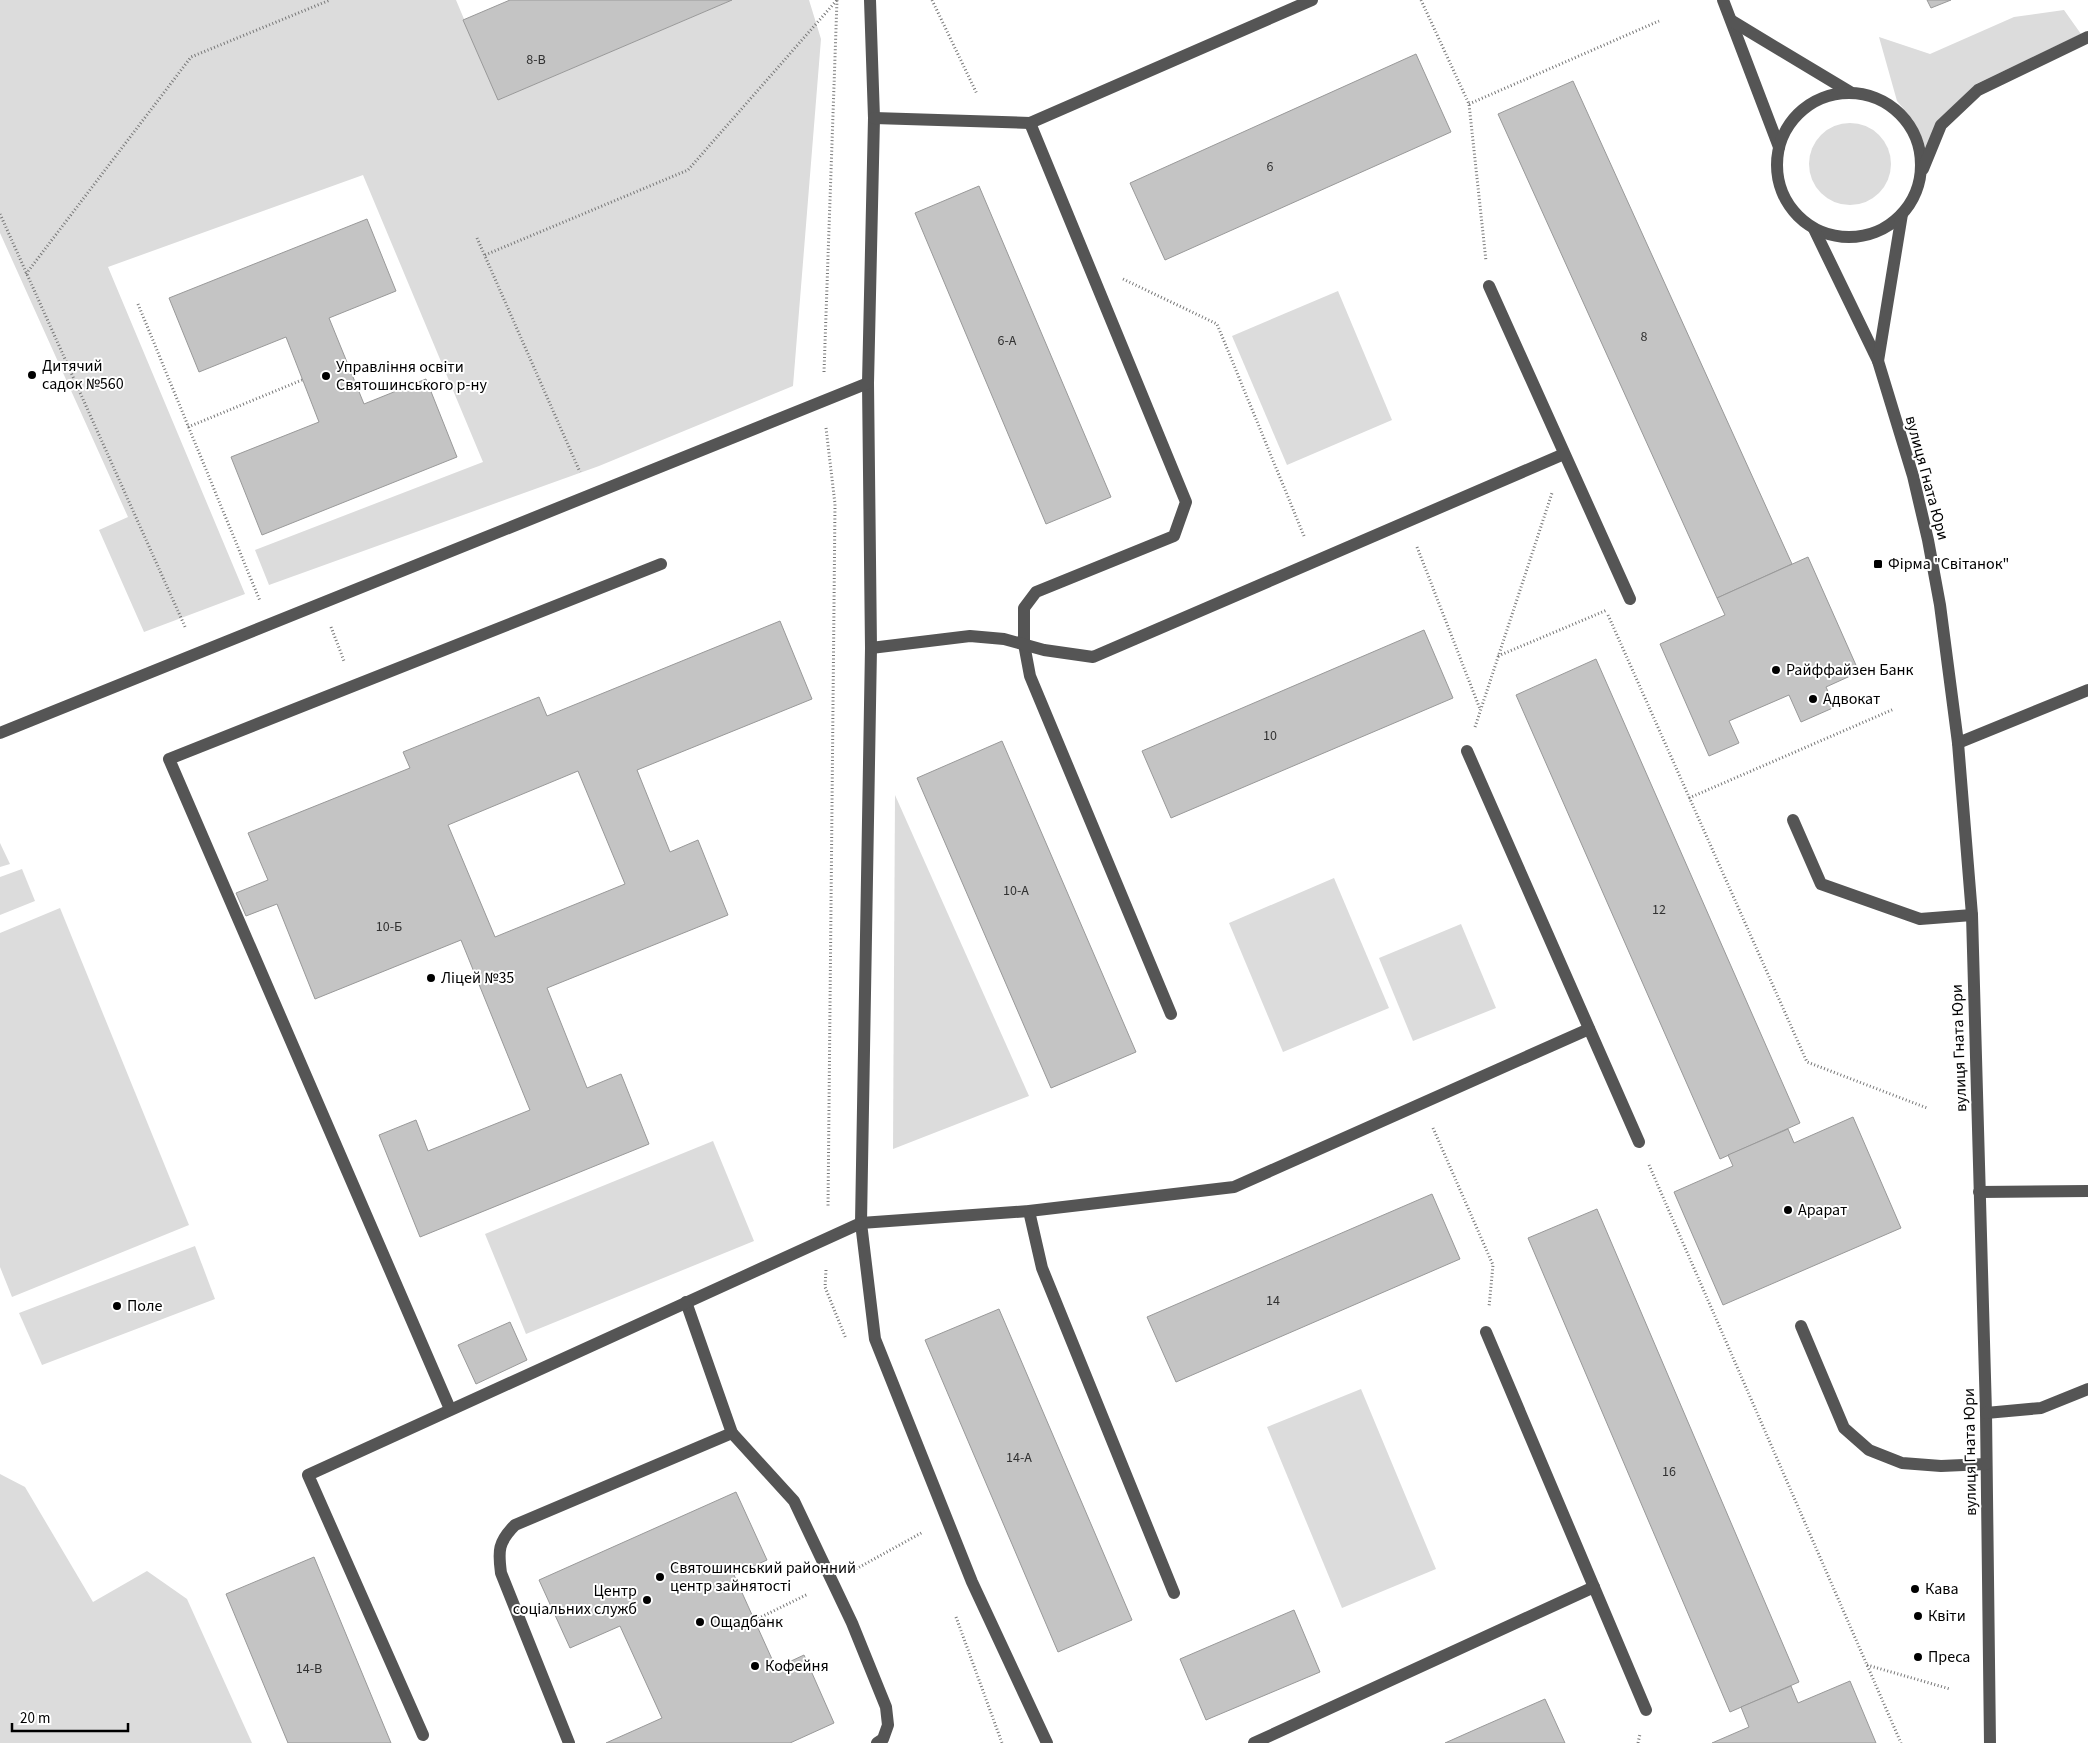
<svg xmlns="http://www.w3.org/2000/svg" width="2088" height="1743" font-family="'Source Sans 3',sans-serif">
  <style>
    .green { fill: #dcdcdc }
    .building { fill: #c4c4c4; stroke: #999; fill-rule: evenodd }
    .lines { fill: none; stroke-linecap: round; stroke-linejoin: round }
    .path { stroke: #777; stroke-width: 3; stroke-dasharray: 1 2.5; stroke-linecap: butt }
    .minor { stroke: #555; stroke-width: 12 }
    .poi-dot { fill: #000; stroke: #fff; stroke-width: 2 }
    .labels { text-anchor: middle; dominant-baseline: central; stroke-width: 4; stroke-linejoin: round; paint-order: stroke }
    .number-label { font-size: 14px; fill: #313131 }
    .poi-label { font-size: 16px; fill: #000; stroke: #fff; text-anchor: start }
    .street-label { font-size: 16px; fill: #000; stroke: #fff }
  </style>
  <rect width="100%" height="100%" fill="#fff"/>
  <!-- green -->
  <g class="green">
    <polygon points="0,0 456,0 498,100 732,0 809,0 821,39 793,386 599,466 269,585 255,550 483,462 363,175 108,267 245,594 144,632 99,530 128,517 0,233"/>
    <polygon points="2064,10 2081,34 1976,84 1937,121 1925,150 1924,143 1913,120 1897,101 1879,37 1930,54 2014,17"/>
    <circle cx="1850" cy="164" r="41"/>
    <polygon points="1338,291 1392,420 1287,465 1232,336"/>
    <polygon points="895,795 1029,1096 893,1149"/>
    <polygon points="0,843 10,864 0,867"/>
    <polygon points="22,869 35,901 0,915 0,877"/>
    <polygon points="1334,878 1389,1008 1283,1052 1229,923"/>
    <polygon points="60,908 189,1225 12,1297 0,1267 0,933"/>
    <polygon points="1461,924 1496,1008 1413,1041 1379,958"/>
    <polygon points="713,1141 754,1241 526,1334 485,1234"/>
    <polygon points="195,1246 215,1299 42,1365 19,1313"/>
    <polygon points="1361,1389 1436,1569 1342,1608 1267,1427"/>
    <polygon points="0,1474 25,1487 93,1602 147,1571 187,1599 252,1743 0,1743"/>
  </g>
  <!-- building -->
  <g class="building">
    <polygon points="510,0 732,0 498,100 463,20"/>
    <polygon points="1927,0 1951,0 1931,8"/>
    <polygon points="1416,54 1451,132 1165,260 1130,183"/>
    <polygon points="1573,81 1792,564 1717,598 1498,114"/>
    <polygon points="979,186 1111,497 1046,524 915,213"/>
    <polygon points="367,219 396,291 329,318 364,404 426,379 457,457 262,535 231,457 319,422 286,337 199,372 169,298"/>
    <polygon points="1808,557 1859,672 1826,687 1835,707 1801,722 1789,695 1729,721 1739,743 1709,756 1660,644 1725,615 1717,598"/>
    <path d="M 780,621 L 812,699 L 637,770 L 670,852 L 698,840 L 728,915 L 547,988 L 587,1088 L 621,1074 L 649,1144 L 420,1237 L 379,1135 L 416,1120 L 428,1151 L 530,1110 L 461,940 L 315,999 L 277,904 L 246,916 L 236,893 L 268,880 L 248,833 L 410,768 L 403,752 L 539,697 L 547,716 ZM 578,771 L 625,884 L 495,937 L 448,825 Z"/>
    <polygon points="1424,630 1453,698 1171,818 1142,751"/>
    <polygon points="1596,659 1800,1123 1720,1159 1516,695"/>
    <polygon points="1002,741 1136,1052 1051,1088 917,778"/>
    <polygon points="1853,1117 1901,1228 1723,1305 1674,1192 1733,1166 1728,1155 1788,1129 1794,1143"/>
    <polygon points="1432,1194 1460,1259 1176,1382 1147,1317"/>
    <polygon points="1597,1209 1799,1682 1730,1712 1528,1238"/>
    <polygon points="999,1309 1132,1620 1058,1652 925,1340"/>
    <polygon points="510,1322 527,1360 476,1384 458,1345"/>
    <polygon points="736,1492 767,1560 734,1575 776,1668 804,1655 834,1723 790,1743 606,1743 662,1718 620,1626 570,1648 539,1580"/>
    <polygon points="314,1557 391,1743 288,1743 226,1594"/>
    <polygon points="1294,1610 1320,1672 1206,1720 1180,1659"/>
    <polygon points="1850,1681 1876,1743 1712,1743 1749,1727 1741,1707 1791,1686 1798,1703"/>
    <polygon points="1545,1699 1565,1743 1445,1743 1481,1727"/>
  </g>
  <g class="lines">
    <!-- path -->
    <g class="path">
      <polyline points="932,0 977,94"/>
      <polyline points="1421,0 1469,104 1486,261"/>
      <polyline points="1469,104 1659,21"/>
      <polyline points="0,214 186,629"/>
      <polyline points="477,238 580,472"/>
      <polyline points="485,255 688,170 837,0"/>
      <polyline points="26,274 191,57 330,0"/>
      <polyline points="1123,279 1217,324 1304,536"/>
      <polyline points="138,304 260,601"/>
      <polyline points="824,372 837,0"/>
      <polyline points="188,427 302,380"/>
      <polyline points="826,428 835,504 828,1208"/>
      <polyline points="1417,547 1480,709"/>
      <polyline points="1608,615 1807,1062 1927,1108"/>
      <polyline points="331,627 344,661"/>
      <polyline points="1498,656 1607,610"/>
      <polyline points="1475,727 1552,493"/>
      <polyline points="1689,798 1894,709"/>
      <polyline points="1433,1128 1493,1265 1489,1307"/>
      <polyline points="1649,1165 1901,1743"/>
      <polyline points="826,1270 825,1287 846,1339"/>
      <polyline points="856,1569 923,1532"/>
      <polyline points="956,1617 1002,1743"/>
      <polyline points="755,1620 808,1594"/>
      <polyline points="1867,1665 1950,1689"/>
      <polyline points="1638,1743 1640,1734"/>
    </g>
    <!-- minor -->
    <g class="minor">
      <polyline points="870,0 874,118 868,383 871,648 861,1223 875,1339 972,1582 1047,1743"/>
      <polyline points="1723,0 1779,147"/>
      <polyline points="1732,21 1850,92"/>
      <circle cx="1849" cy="165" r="72"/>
      <polyline points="874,118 1030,123 1312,0"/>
      <polyline points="1030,123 1186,502 1174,536 1036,592 1024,608 1024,644 1030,676 1171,1014"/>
      <polyline points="1923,169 1941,125 1978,90 2088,37"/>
      <polyline points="1814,229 1878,361 1913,476 1928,540 1940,605 1958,743 1972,915 1986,1413 1990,1743"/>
      <polyline points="1489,286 1630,599"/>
      <polyline points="1878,361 1902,214"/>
      <polyline points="871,648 970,636 1004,639 1044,650 1093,657 1564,454"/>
      <polyline points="0,733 868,383"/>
      <polyline points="1958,743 2088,690"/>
      <polyline points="1467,751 1639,1142"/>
      <polyline points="1793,820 1821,884 1920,919 1972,915"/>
      <polyline points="1979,1192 2088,1191"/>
      <polyline points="1029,1211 1042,1268 1174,1593"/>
      <polyline points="686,1302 732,1433"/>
      <polyline points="1801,1326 1844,1428 1869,1450 1902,1463 1941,1466 1986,1464"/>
      <polyline points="1486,1332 1646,1710"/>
      <polyline points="450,1409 169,759 661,564"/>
      <polyline points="1986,1413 2041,1408 2088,1389"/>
      <polyline points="423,1735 308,1475 861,1223 1029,1211 1234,1187 1589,1029"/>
      <path d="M 569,1743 L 501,1573 C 498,1551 498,1542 515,1525 L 732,1433 L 794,1501 L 852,1623 L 886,1707 L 888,1725 L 883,1739 L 877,1743"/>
      <polyline points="1254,1743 1594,1587"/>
    </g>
  </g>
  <!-- markers -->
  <g class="poi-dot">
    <circle cx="32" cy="375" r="5"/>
    <circle cx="326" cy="376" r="5"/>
    <rect x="1873" y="559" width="10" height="10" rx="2.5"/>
    <circle cx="1776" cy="670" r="5"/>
    <circle cx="1813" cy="699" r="5"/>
    <circle cx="431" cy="978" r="5"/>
    <circle cx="1788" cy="1210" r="5"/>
    <circle cx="117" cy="1306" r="5"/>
    <circle cx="660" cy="1577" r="5"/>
    <circle cx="1915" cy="1589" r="5"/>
    <circle cx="647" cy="1600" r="5"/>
    <circle cx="1918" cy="1616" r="5"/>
    <circle cx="700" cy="1622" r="5"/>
    <circle cx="1918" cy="1657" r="5"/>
    <circle cx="755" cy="1666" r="5"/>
  </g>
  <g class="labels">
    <!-- number labels -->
    <g class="number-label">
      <text x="536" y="60">8-В</text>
      <text x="1270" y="167">6</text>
      <text x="1644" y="337">8</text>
      <text x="1007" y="341">6-А</text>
      <text x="1270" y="736">10</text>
      <text x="1016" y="891">10-А</text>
      <text x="1659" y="910">12</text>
      <text x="389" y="927">10-Б</text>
      <text x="1273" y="1301">14</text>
      <text x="1019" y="1458">14-А</text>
      <text x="1669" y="1472">16</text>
      <text x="309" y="1669">14-В</text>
    </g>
    <!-- poi labels -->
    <g class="poi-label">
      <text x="42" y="366">Дитячий<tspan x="42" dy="18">садок №560</tspan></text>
      <text x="336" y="367">Управління освіти<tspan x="336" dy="18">Святошинського р-ну</tspan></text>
      <text x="1888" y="564">Фірма "Світанок"</text>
      <text x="1786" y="670">Райффайзен Банк</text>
      <text x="1823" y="699">Адвокат</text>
      <text x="441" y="978">Ліцей №35</text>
      <text x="1798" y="1210">Арарат</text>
      <text x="127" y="1306">Поле</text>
      <text x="670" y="1568">Святошинський районний<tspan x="670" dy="18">центр зайнятості</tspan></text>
      <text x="1925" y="1589">Кава</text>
      <text x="637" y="1591" text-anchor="end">Центр<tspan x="637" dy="18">соціальних служб</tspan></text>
      <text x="1928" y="1616">Квіти</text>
      <text x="710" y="1622">Ощадбанк</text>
      <text x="1928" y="1657">Преса</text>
      <text x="765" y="1666">Кофейня</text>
    </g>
    <!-- street labels -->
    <g class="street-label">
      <text transform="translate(1927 478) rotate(75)">вулиця Гната Юри</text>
      <text transform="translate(1959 1048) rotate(-92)">вулиця Гната Юри</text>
      <text transform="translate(1970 1452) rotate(-91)">вулиця Гната Юри</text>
    </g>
  </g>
  <!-- scale -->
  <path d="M12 1723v8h116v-8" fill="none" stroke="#000000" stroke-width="2.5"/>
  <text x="20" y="1723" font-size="15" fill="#000000" stroke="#ffffff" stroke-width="4" paint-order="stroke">20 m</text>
</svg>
